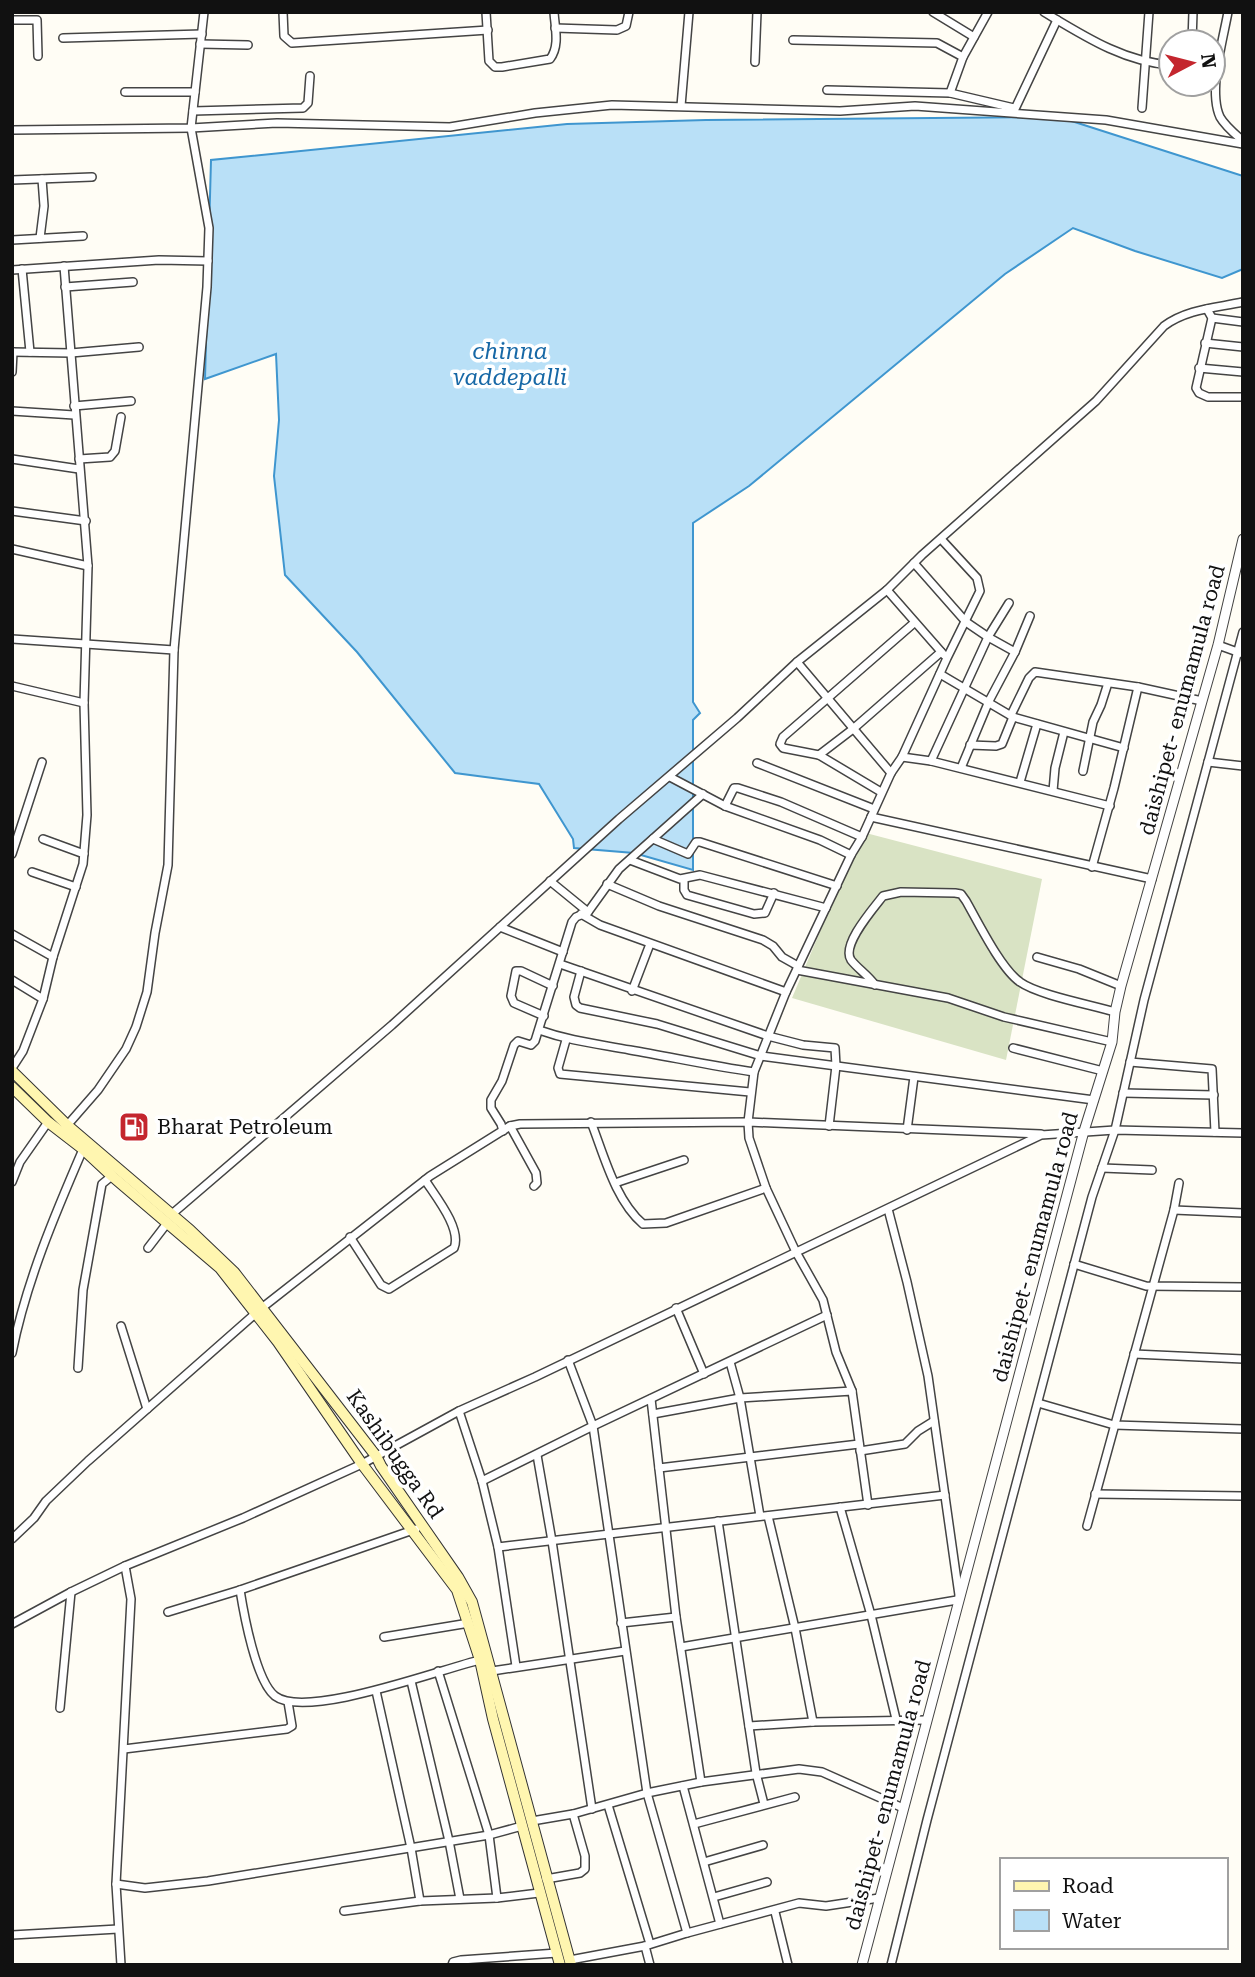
<svg xmlns="http://www.w3.org/2000/svg" width="1255" height="1977" font-family="'Roboto Serif',serif">
  <style>
    .cemetery { fill: #d9e3c4 }
    .water { fill: #b9e0f7; stroke: #3f96cf; stroke-width: 2 }
    .lines { fill: none; stroke-linecap: round; stroke-linejoin: round }
    .minor-casing { stroke: #444; stroke-width: 10 }
    .tertiary-casing { stroke: #444; stroke-width: 11 }
    .secondary-casing { stroke: #333; stroke-width: 12 }
    .minor { stroke: #fff; stroke-width: 7 }
    .tertiary { stroke: #fff; stroke-width: 9 }
    .secondary { stroke: #fff6b0; stroke-width: 10 }
    .labels { text-anchor: middle; dominant-baseline: central; stroke-width: 7; stroke-linejoin: round; paint-order: stroke }
    .street-label { font-size: 21px; fill: #111; stroke: #fff }
    .poi-label { font-size: 21px; fill: #111; stroke: #fff; text-anchor: start }
    .water-label { font-size: 23px; font-style: italic; fill: #1768a6; stroke: #fff }
  </style>
  <rect width="100%" height="100%" fill="#fffdf5"/>
  <!-- cemetery -->
  <polygon class="cemetery" points="862,832 1042,879 1006,1060 792,998"/>
  <!-- water -->
  <polygon class="water" points="1059,117 1243,176 1243,269 1222,278 1135,251 1073,228 1005,274 749,486 693,523 693,702 700,713 693,720 693,870 634,853 574,848 573,839 539,784 455,773 357,652 285,575 274,476 279,420 276,354 205,379 211,160 567,124 706,120"/>
  <g class="lines">
    <!-- minor casing -->
    <g class="minor-casing">
      <g id="minor">
        <polyline points="283,12 284,36 292,43 488,30"/>
        <path d="M 486,12 L 489,61 L 495,67 L 502,67 L 550,59 C 560,46 555,28 554,12"/>
        <polyline points="933,12 974,37"/>
        <path d="M 1044,12 C 1084,36 1124,62 1171,65"/>
        <path d="M 1228,12 C 1223,40 1208,91 1220,117 C 1225,126 1235,134 1243,141"/>
        <polyline points="12,20 37,20 38,56"/>
        <polyline points="555,28 617,30 626,26 629,12"/>
        <polyline points="63,38 202,34"/>
        <polyline points="793,40 937,43 963,57"/>
        <polyline points="1192,42 1193,12"/>
        <polyline points="200,44 248,45"/>
        <polyline points="755,62 757,12"/>
        <polyline points="827,90 950,93 1014,108"/>
        <polyline points="125,92 195,92"/>
        <polyline points="950,93 963,57 988,12"/>
        <polyline points="681,106 689,12"/>
        <polyline points="1142,108 1149,12"/>
        <polyline points="193,111 303,108 308,103 310,76"/>
        <polyline points="1014,111 1057,20"/>
        <polyline points="12,130 191,128 277,123 450,127 535,113 612,105 840,111 915,106 1106,120 1243,144"/>
        <polyline points="12,180 92,177"/>
        <polyline points="40,238 44,206 42,179"/>
        <polyline points="12,240 83,236"/>
        <polyline points="22,269 30,352"/>
        <polyline points="12,270 159,260 208,261"/>
        <polyline points="65,287 133,282"/>
        <polyline points="1207,309 1212,318 1196,388 1199,393 1208,397 1243,397"/>
        <polyline points="1212,318 1243,322"/>
        <polyline points="1205,343 1243,347"/>
        <polyline points="12,352 71,353 139,347"/>
        <polyline points="1199,368 1243,372"/>
        <polyline points="12,372 13,352"/>
        <polyline points="74,406 131,401"/>
        <polyline points="12,411 74,415"/>
        <polyline points="12,459 79,469"/>
        <polyline points="79,459 110,457 115,451 121,417"/>
        <polyline points="12,511 86,521"/>
        <polyline points="12,549 88,566"/>
        <polyline points="914,563 966,622 988,637 1015,652"/>
        <polyline points="887,590 944,655"/>
        <polyline points="914,623 783,737 780,744 783,748 819,755 853,729 941,652"/>
        <polyline points="12,639 174,650"/>
        <polyline points="1218,645 1243,654"/>
        <polyline points="797,662 891,773"/>
        <polyline points="940,674 1013,717 1124,748"/>
        <polyline points="12,686 84,703"/>
        <polyline points="1011,715 1029,678 1035,672 1138,687 1202,701"/>
        <polyline points="970,745 996,746 1002,744 1013,717"/>
        <polyline points="819,755 881,792"/>
        <polyline points="902,757 931,761 1110,806"/>
        <polyline points="931,761 988,637 1009,603"/>
        <polyline points="1208,762 1243,766"/>
        <polyline points="757,763 874,809"/>
        <polyline points="961,768 989,701 1015,652 1030,616"/>
        <polyline points="1083,771 1093,722 1101,705 1108,683"/>
        <polyline points="670,777 725,806 820,840 851,855"/>
        <polyline points="1020,782 1037,724"/>
        <polyline points="1053,791 1055,768 1064,732"/>
        <polyline points="725,806 734,788 738,788 781,802 862,837"/>
        <polyline points="871,817 1152,879"/>
        <polyline points="43,839 84,854"/>
        <polyline points="653,839 688,854 696,842 700,842 837,886"/>
        <polyline points="12,854 42,762"/>
        <polyline points="630,860 680,879 700,875 826,908"/>
        <polyline points="1092,867 1114,788 1138,687"/>
        <polyline points="32,872 76,887"/>
        <polyline points="684,880 684,890 687,895 754,914 765,913 774,893"/>
        <polyline points="550,881 588,912"/>
        <polyline points="607,884 659,906 763,940 773,946 782,957 798,966"/>
        <polyline points="581,914 600,925 786,992"/>
        <polyline points="500,927 563,952"/>
        <polyline points="12,934 53,957"/>
        <polyline points="1037,957 1079,969 1121,986"/>
        <polyline points="560,964 768,1036 803,1045 835,1048 836,1066 829,1126"/>
        <polyline points="797,970 948,998 1004,1017 1112,1042"/>
        <polyline points="581,971 574,997 576,1005 580,1008 657,1024 761,1056 1094,1100"/>
        <polyline points="12,980 43,999"/>
        <path d="M 875,985 C 868,975 858,969 851,960 C 841,945 873,909 883,896 L 901,892 L 955,893 L 961,894 L 966,901 C 978,922 1001,969 1020,982 C 1038,995 1092,1005 1115,1012"/>
        <polyline points="632,991 650,944"/>
        <polyline points="544,1016 514,1003 511,996 516,971 521,971 553,986"/>
        <path d="M 539,1030 C 570,1041 598,1044 630,1050 C 671,1057 712,1066 754,1072"/>
        <polyline points="566,1040 558,1068 560,1074 750,1092"/>
        <polyline points="1013,1048 1103,1071"/>
        <polyline points="1130,1062 1212,1069 1215,1132"/>
        <polyline points="12,1068 23,1051 43,999 53,957 83,864 87,815 84,703 88,566 64,266"/>
        <polyline points="1123,1093 1214,1095"/>
        <path d="M 591,1122 C 604,1155 615,1200 643,1224 L 666,1223 L 766,1188"/>
        <polyline points="510,1126 536,1173 537,1183 534,1186"/>
        <polyline points="64,1129 98,1090 126,1049 136,1027 147,992 155,933 168,865 174,650 207,287 209,228 191,128 204,12"/>
        <polyline points="907,1130 914,1077"/>
        <polyline points="503,1131 501,1124 491,1108 491,1100 502,1081 514,1045 518,1041 531,1045 535,1041 572,922 576,917 588,912 619,869 703,794"/>
        <polyline points="1102,1168 1152,1170"/>
        <polyline points="12,1182 20,1162 48,1122"/>
        <polyline points="615,1183 684,1160"/>
        <polyline points="888,1209 907,1282 928,1376 959,1595"/>
        <polyline points="1174,1210 1243,1213"/>
        <path d="M 172,1214 L 392,1025 L 619,819 L 737,718 L 797,662 L 887,590 L 922,555 L 1096,401 L 1164,326 C 1187,309 1215,308 1243,302"/>
        <path d="M 350,1237 L 381,1285 L 389,1289 L 454,1248 C 462,1229 436,1197 425,1180"/>
        <polyline points="148,1248 168,1222"/>
        <polyline points="1074,1264 1146,1286 1243,1287"/>
        <polyline points="263,1307 430,1176 510,1126 520,1124 748,1122 1041,1134"/>
        <polyline points="676,1308 704,1374"/>
        <polyline points="121,1326 147,1409"/>
        <path d="M 12,1353 C 26,1282 55,1214 84,1147"/>
        <polyline points="1134,1354 1243,1359"/>
        <polyline points="568,1360 593,1426 647,1793 687,1933"/>
        <polyline points="730,1362 740,1398 760,1516"/>
        <polyline points="78,1368 83,1290 102,1184 113,1175"/>
        <polyline points="852,1391 836,1352 823,1300 796,1252 766,1188 749,1138 748,1122 754,1072 786,992 851,855 862,837 891,773 902,757 947,658 980,591 977,578 941,539"/>
        <polyline points="651,1399 676,1617 701,1782"/>
        <polyline points="1038,1403 1114,1425 1243,1429"/>
        <polyline points="459,1411 482,1481 498,1547 516,1666"/>
        <polyline points="653,1414 740,1398 852,1391 868,1505"/>
        <polyline points="860,1451 905,1444 918,1431 934,1421"/>
        <polyline points="537,1455 552,1541 592,1809"/>
        <polyline points="659,1468 859,1444"/>
        <polyline points="482,1481 593,1426 827,1315"/>
        <polyline points="1095,1494 1243,1496"/>
        <polyline points="840,1507 871,1615 896,1719"/>
        <polyline points="768,1516 795,1628 813,1722"/>
        <polyline points="718,1521 756,1773 764,1804"/>
        <polyline points="1087,1526 1174,1210 1179,1183"/>
        <polyline points="12,1539 34,1518 46,1501 88,1461 256,1313"/>
        <polyline points="498,1547 945,1495"/>
        <path d="M 240,1590 C 244,1615 256,1681 275,1696 C 306,1720 441,1669 480,1660"/>
        <polyline points="168,1612 240,1590 416,1529"/>
        <polyline points="621,1623 676,1617"/>
        <polyline points="12,1624 71,1592 125,1566 243,1518 362,1464 459,1411 535,1377 1041,1135 1115,1130 1243,1133"/>
        <polyline points="384,1637 469,1623"/>
        <polyline points="681,1647 957,1600"/>
        <polyline points="438,1671 489,1835 497,1898"/>
        <polyline points="492,1671 625,1651"/>
        <polyline points="411,1681 449,1841 460,1899"/>
        <polyline points="376,1691 411,1848 420,1901"/>
        <polyline points="60,1708 71,1592"/>
        <polyline points="749,1726 813,1722 926,1720"/>
        <polyline points="124,1749 287,1729 292,1726 288,1702"/>
        <polyline points="683,1786 720,1924"/>
        <polyline points="608,1805 650,1944"/>
        <polyline points="532,1821 573,1814 647,1793 701,1782 799,1769 822,1772 903,1808"/>
        <polyline points="694,1824 795,1797"/>
        <polyline points="704,1862 763,1845"/>
        <polyline points="546,1879 580,1873 585,1869 585,1856 573,1814"/>
        <polyline points="116,1884 145,1888 208,1881 489,1835 522,1826"/>
        <polyline points="714,1897 767,1882"/>
        <polyline points="344,1911 420,1901 497,1898 539,1893"/>
        <polyline points="775,1912 788,1965"/>
        <polyline points="12,1935 118,1929"/>
        <polyline points="645,1946 650,1965"/>
        <polyline points="570,1960 645,1946 687,1933 799,1903 826,1906 879,1898"/>
        <polyline points="121,1965 116,1884 131,1599 125,1566"/>
        <polyline points="452,1965 453,1962 461,1960 557,1953"/>
        <polyline points="891,1965 927,1820 1092,1197 1115,1130 1144,1000 1243,632"/>
      </g>
    </g>
    <!-- tertiary casing -->
    <g class="tertiary-casing">
      <polyline id="tertiary" points="862,1965 1084,1131 1112,1042 1115,1012 1121,986 1218,645 1243,539"/>
    </g>
    <!-- secondary casing -->
    <g class="secondary-casing">
      <g id="secondary">
        <polyline points="12,1071 67,1125 190,1230 234,1272 376,1456 381,1466 458,1577 472,1602 571,1965"/>
        <polyline points="12,1087 48,1122 83,1149 112,1176 220,1268 278,1342 362,1464 457,1590 480,1660 493,1719 560,1965"/>
      </g>
    </g>
    <!-- minor -->
    <use href="#minor" class="minor"/>
    <!-- tertiary -->
    <use href="#tertiary" class="tertiary"/>
    <!-- secondary -->
    <use href="#secondary" class="secondary"/>
  </g>
  <!-- icons -->
  <defs>
    <g id="fuel-square" transform="scale(1.575)"><rect x="-9" y="-9" width="18" height="18" rx="4" fill="#c4262e" stroke="#fff"/><path d="M-5.5-6h7V0h2V4h1.3V-2.5L3-4.5l.8-.8L6-3V5H2.5V1h-1V6h-7ZM-4.2-4.7v3.2H.2V-4.7Z" fill="#fff"/></g>
  </defs>
  <g fill-rule="evenodd">
    <use href="#fuel-square" x="134" y="1127"/>
  </g>
  <g class="labels">
    <!-- street labels -->
    <g class="street-label">
      <text transform="translate(1182 700) rotate(-75)">daishipet- enumamula road</text>
      <text transform="translate(1035 1247) rotate(-75)">daishipet- enumamula road</text>
      <text transform="translate(395 1454) rotate(55)">Kashibugga Rd</text>
      <text transform="translate(888 1795) rotate(-75)">daishipet- enumamula road</text>
    </g>
    <!-- poi labels -->
    <g class="poi-label">
      <text x="157" y="1127">Bharat Petroleum</text>
    </g>
    <!-- water labels -->
    <g class="water-label">
      <text x="510" y="351">chinna<tspan x="510" dy="26">vaddepalli</tspan></text>
    </g>
  </g>
  <!-- border -->
  <rect width="1255" height="1977" fill="none" stroke="#111111" stroke-width="28"/>
  <!-- legend -->
  <rect x="1000" y="1858" width="228" height="91" fill="#ffffff" stroke="#a0a0a0" stroke-width="2"/>
  <rect x="1014" y="1881" width="35" height="10" fill="#fff6b0" stroke="#a0a0a0" stroke-width="2"/>
  <text x="1062" y="1893" font-size="21" fill="#111111">Road</text>
  <rect x="1014" y="1910" width="35" height="21" fill="#b9e0f7" stroke="#a0a0a0" stroke-width="2"/>
  <text x="1062" y="1928" font-size="21" fill="#111111">Water</text>
  <!-- north arrow -->
  <g transform="translate(1192 63) rotate(83)"><circle r="33" fill="#ffffff" stroke="#a0a0a0" stroke-width="2"/>
  <path d="M0-5L12 26L0 18L-12 26Z" fill="#c4262e"/>
  <text y="-10" font-size="19" font-weight="bold" text-anchor="middle" fill="#111111">N</text>
  </g>
</svg>
